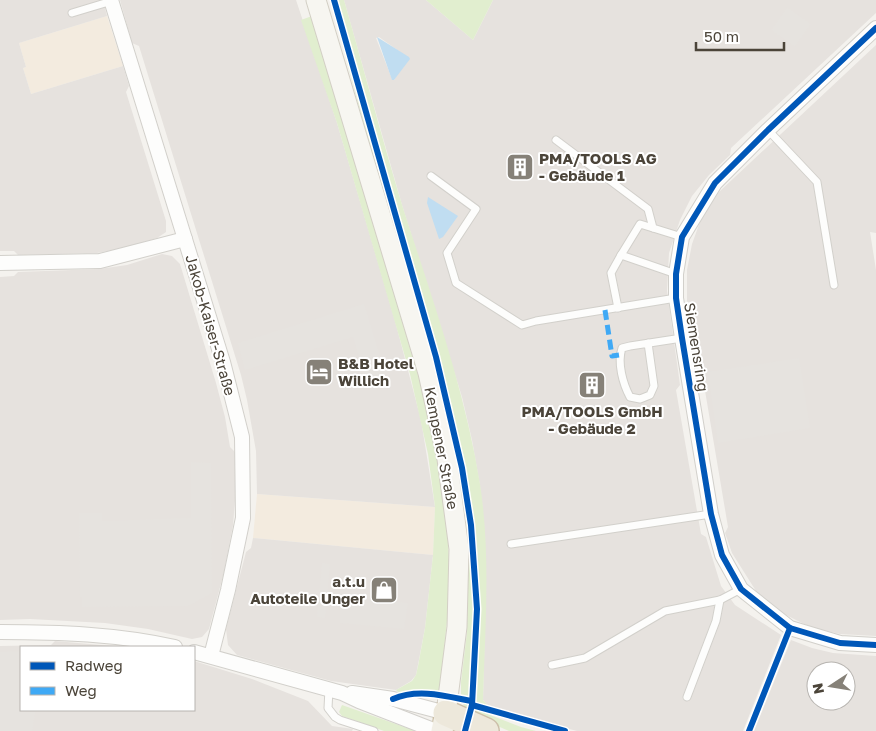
<svg xmlns="http://www.w3.org/2000/svg" width="876" height="731" font-family="'Golos Text',sans-serif">
  <style>
    .commercial { fill: #f3ebdf }
    .industrial { fill: #e6e2de; fill-rule: evenodd }
    .green { fill: #e1eecf }
    .parking { fill: #e6e3df }
    .water { fill: #c0ddf1 }
    .lines { fill: none; stroke-linecap: round; stroke-linejoin: round }
    .lane-casing { stroke: #d2d0cb; stroke-width: 9 }
    .street-casing { stroke: #d2d0cb; stroke-width: 16 }
    .secondary-casing { stroke: #d3cfc5; stroke-width: 21 }
    .primary-casing { stroke: #d6cebb; stroke-width: 24 }
    .highway-casing { stroke: #ccbfa9; stroke-width: 28 }
    .lane { stroke: #fdfdfc; stroke-width: 7 }
    .street { stroke: #fdfdfc; stroke-width: 14 }
    .secondary { stroke: #f7f6f1; stroke-width: 19 }
    .primary { stroke: #f2efe6; stroke-width: 21 }
    .highway { stroke: #ede8db; stroke-width: 25 }
    .quiet { stroke: #3fa9f5; stroke-width: 5; stroke-dasharray: 10 5; stroke-linecap: butt }
    .cycleway-casing { stroke: #fff; stroke-width: 9 }
    .cycleway { stroke: #0057b8; stroke-width: 6 }
    .labels { text-anchor: middle; dominant-baseline: central; stroke-width: 4; stroke-linejoin: round; paint-order: stroke }
    .poi-label { font-size: 15px; font-weight: bold; fill: #4b4439; stroke: #fff; text-anchor: start }
    .street-label { font-size: 15px; fill: #4b4439; stroke: #fff }
  </style>
  <rect width="100%" height="100%" fill="#f4f2ee"/>
  <!-- commercial -->
  <g class="commercial">
    <polygon points="107,16 123,66 31,94 23,68 26,67 19,43"/>
    <polygon points="257,494 435,507 433,555 253,538"/>
  </g>
  <!-- industrial -->
  <g class="industrial">
    <polygon points="0,0 103,0 107,16 19,43 26,67 23,68 31,94 123,66 129,86 126,92 166,221 166,232 157,238 124,248 97,253 18,255 14,251 0,251"/>
    <polygon points="120,0 296,0 337,123 394,317 421,420 435,507 257,494 256,451 247,400 241,375 139,46 132,43"/>
    <path d="M 344,0 L 426,0 L 473,40 L 493,0 L 876,0 L 876,13 L 731,148 L 730,155 L 709,175 L 692,196 L 680,220 L 669,253 L 667,291 L 680,385 L 676,390 L 701,534 L 706,537 L 721,586 L 735,605 L 781,635 L 743,731 L 577,731 L 490,708 L 483,700 L 486,579 L 480,486 L 472,440 L 462,397 L 402,205 ZM 379,37 L 407,57 L 394,80 L 392,79 L 376,38 Z"/>
    <polygon points="876,45 876,233 870,232 876,270 876,636 840,634 818,629 804,624 778,611 756,591 732,553 725,533 728,527 701,367 697,364 687,307 687,270 692,244 701,219 719,192"/>
    <polygon points="162,254 172,256 180,264 216,383 225,417 230,447 235,452 236,489 233,525 224,572 209,629 202,637 192,639 148,629 105,623 30,619 0,620 0,277 14,276 18,272 99,269 127,265"/>
    <polygon points="253,538 433,555 425,628 416,675 411,681 396,690 331,681 237,655 228,645 226,629 246,552 251,548"/>
    <path d="M 791,640 L 812,648 L 833,653 L 876,656 L 876,731 L 754,731 ZM 816,671 L 846,671 L 846,701 L 816,701 Z"/>
    <polygon points="55,641 124,647 21,647 21,710 194,710 194,661 252,679 308,701 332,726 353,729 352,731 0,731 0,646 51,645"/>
  </g>
  <!-- green -->
  <g class="green">
    <path d="M 330,0 L 344,0 C 364,69 382,139 403,208 C 432,298 465,390 480,484 C 491,555 485,629 483,700 L 490,708 L 488,708 L 485,713 L 521,727 L 536,731 L 509,731 L 472,715 L 465,709 L 461,697 L 461,682 L 467,632 L 468,573 L 465,519 L 450,436 L 433,363 L 358,103 Z"/>
    <polygon points="426,0 493,0 473,40"/>
    <polygon points="312,16 432,418 446,508 449,559 448,611 440,689 437,692 398,692 396,690 412,681 416,675 418,666 425,628 433,555 435,507 428,454 410,374 337,123 301,20"/>
    <polygon points="342,705 413,730 414,731 384,731 342,716 339,712"/>
  </g>
  <!-- parking -->
  <g class="parking">
    <polygon points="787,7 811,24 795,47 771,30"/>
    <polygon points="364,304 387,380 368,385 353,337 245,370 238,343"/>
    <polygon points="799,358 810,428 718,443 708,372"/>
    <polygon points="191,462 211,463 212,593 188,606 82,607 82,598 80,597 79,513 102,513 102,521 191,518"/>
    <polygon points="322,563 330,564 325,618 317,617"/>
    <polygon points="340,598 408,603 404,629 340,623"/>
    <polygon points="21,651 21,710 36,710 32,731 0,731 0,652"/>
  </g>
  <!-- water -->
  <g class="water">
    <polygon points="377,37 409,57 410,59 394,80 392,80"/>
    <polygon points="428,197 458,216 443,237 439,239 427,203"/>
  </g>
  <g class="lines">
    <!-- lane casing -->
    <g class="lane-casing">
      <g id="lane">
        <polyline points="72,13 112,1"/>
        <polyline points="768,130 817,182 834,285"/>
        <polyline points="556,140 648,209 653,228 682,237"/>
        <polyline points="431,176 476,209 447,253 456,283 522,325 536,321 676,298"/>
        <polyline points="653,228 640,224 621,255 676,274"/>
        <polyline points="618,308 611,273 621,255"/>
        <path d="M 648,343 L 654,386 L 650,395 L 640,399 L 630,397 C 623,384 617,363 622,348 L 630,346 L 682,338"/>
        <polyline points="511,544 711,514"/>
        <polyline points="552,665 585,658 665,611 720,600 741,589"/>
        <polyline points="329,689 328,708 335,717 340,720 374,731"/>
        <polyline points="687,697 716,621 720,600"/>
      </g>
    </g>
    <!-- street casing -->
    <g class="street-casing">
      <g id="street">
        <polyline points="111,0 223,362 242,437 243,518 228,590 211,656"/>
        <polyline points="876,28 768,130 715,183 682,237 676,274 676,298 682,338 711,514 722,555 741,589 790,628 840,643 876,645"/>
        <polyline points="0,263 100,261 185,239"/>
        <path d="M 0,632 C 59,632 117,634 175,647"/>
        <polyline points="194,652 342,693 359,701 436,731"/>
        <polyline points="352,693 393,699 446,713"/>
      </g>
    </g>
    <!-- secondary casing -->
    <g class="secondary-casing">
      <polyline id="secondary" points="316,0 428,373 447,459 459,549 457,627 446,713"/>
    </g>
    <!-- primary casing -->
    <g class="primary-casing">
      <polyline id="primary" points="442,731 446,713"/>
    </g>
    <!-- highway casing -->
    <g class="highway-casing">
      <polyline id="highway" points="446,713 486,731"/>
    </g>
    <!-- lane -->
    <use href="#lane" class="lane"/>
    <!-- street -->
    <use href="#street" class="street"/>
    <!-- secondary -->
    <use href="#secondary" class="secondary"/>
    <!-- primary -->
    <use href="#primary" class="primary"/>
    <!-- highway -->
    <use href="#highway" class="highway"/>
    <!-- quiet -->
    <polyline class="quiet" points="605,310 612,356 619,355"/>
    <!-- cycleway casing -->
    <g class="cycleway-casing">
      <g id="cycleway">
        <polyline points="334,0 436,357 462,468 471,525 477,609 472,705 465,731"/>
        <polyline points="876,28 768,130 715,183 682,237 676,274 676,298 682,338 711,514 722,555 741,589 790,628 840,643 876,645"/>
        <path d="M 393,699 C 418,688 446,696 471,701"/>
        <polyline points="472,705 565,731"/>
        <polyline points="749,731 790,628"/>
      </g>
    </g>
    <!-- cycleway -->
    <use href="#cycleway" class="cycleway"/>
  </g>
  <!-- icons -->
  <defs>
    <g id="building-square" transform="scale(1.4375)"><rect x="-9" y="-9" width="18" height="18" rx="4" fill="#868178" stroke="#fff"/><path d="M-4-6H4V6H1V3H-1V6H-4ZM-2.5-4.3h1.7v1.8h-1.7ZM.8-4.3h1.7v1.8H.8ZM-2.5-1h1.7V.8h-1.7ZM.8-1h1.7V.8H.8Z" fill="#fff"/></g>
    <g id="hotel-square" transform="scale(1.4375)"><rect x="-9" y="-9" width="18" height="18" rx="4" fill="#868178" stroke="#fff"/><path d="M-6-4.5h1.5V1H6V5H4.5V3h-9V5H-6ZM-4 0a1.8 1.8 0 1 1 3.6 0ZM.5 0V-2.5h3Q6-2.5 6 0Z" fill="#fff"/></g>
    <g id="shop-square" transform="scale(1.4375)"><rect x="-9" y="-9" width="18" height="18" rx="4" fill="#868178" stroke="#fff"/><path d="M-5-2.5h2.3a2.7 3.5 0 0 1 5.4 0H5L5.5 6h-11ZM-1.5-2.5h3a1.5 2.3 0 0 0-3 0Z" fill="#fff"/></g>
  </defs>
  <g fill-rule="evenodd">
    <use href="#building-square" x="520" y="167"/>
    <use href="#hotel-square" x="319" y="372"/>
    <use href="#building-square" x="592" y="385"/>
    <use href="#shop-square" x="384" y="590"/>
  </g>
  <g class="labels">
    <!-- poi labels -->
    <g class="poi-label">
      <text x="539" y="158">PMA/TOOLS AG<tspan x="539" dy="17">- Gebäude 1</tspan></text>
      <text x="338" y="363">B&amp;B Hotel<tspan x="338" dy="17">Willich</tspan></text>
      <text x="592" y="411" text-anchor="middle">PMA/TOOLS GmbH<tspan x="592" dy="17">- Gebäude 2</tspan></text>
      <text x="365" y="581" text-anchor="end">a.t.u<tspan x="365" dy="17">Autoteile Unger</tspan></text>
    </g>
    <!-- street labels -->
    <g class="street-label">
      <text transform="translate(211 325) rotate(74)">Jakob-Kaiser-Straße</text>
      <text transform="translate(697 347) rotate(81)">Siemensring</text>
      <text transform="translate(442 448) rotate(79)">Kempener Straße</text>
    </g>
  </g>
  <!-- legend -->
  <rect x="20" y="646" width="175" height="65" fill="#ffffff" stroke="#b7b4b0"/>
  <rect x="30" y="662" width="25" height="8" fill="#0057b8" stroke="#b7b4b0"/>
  <text x="65" y="671" font-size="15" fill="#4b4439">Radweg</text>
  <rect x="30" y="687" width="25" height="8" fill="#3fa9f5" stroke="#b7b4b0"/>
  <text x="65" y="696" font-size="15" fill="#4b4439">Weg</text>
  <!-- north arrow -->
  <g transform="translate(831 686) rotate(258)"><circle r="24" fill="#ffffff" stroke="#b7b4b0"/>
  <path d="M0-4L9 19L0 12L-9 19Z" fill="#868178"/>
  <text y="-8" font-size="14" font-weight="bold" text-anchor="middle" fill="#4b4439">N</text>
  </g>
  <!-- scale -->
  <path d="M696 42v8h88v-8" fill="none" stroke="#4b4439" stroke-width="2.5"/>
  <text x="704" y="42" font-size="15" fill="#4b4439" stroke="#ffffff" stroke-width="4" paint-order="stroke">50 m</text>
</svg>
